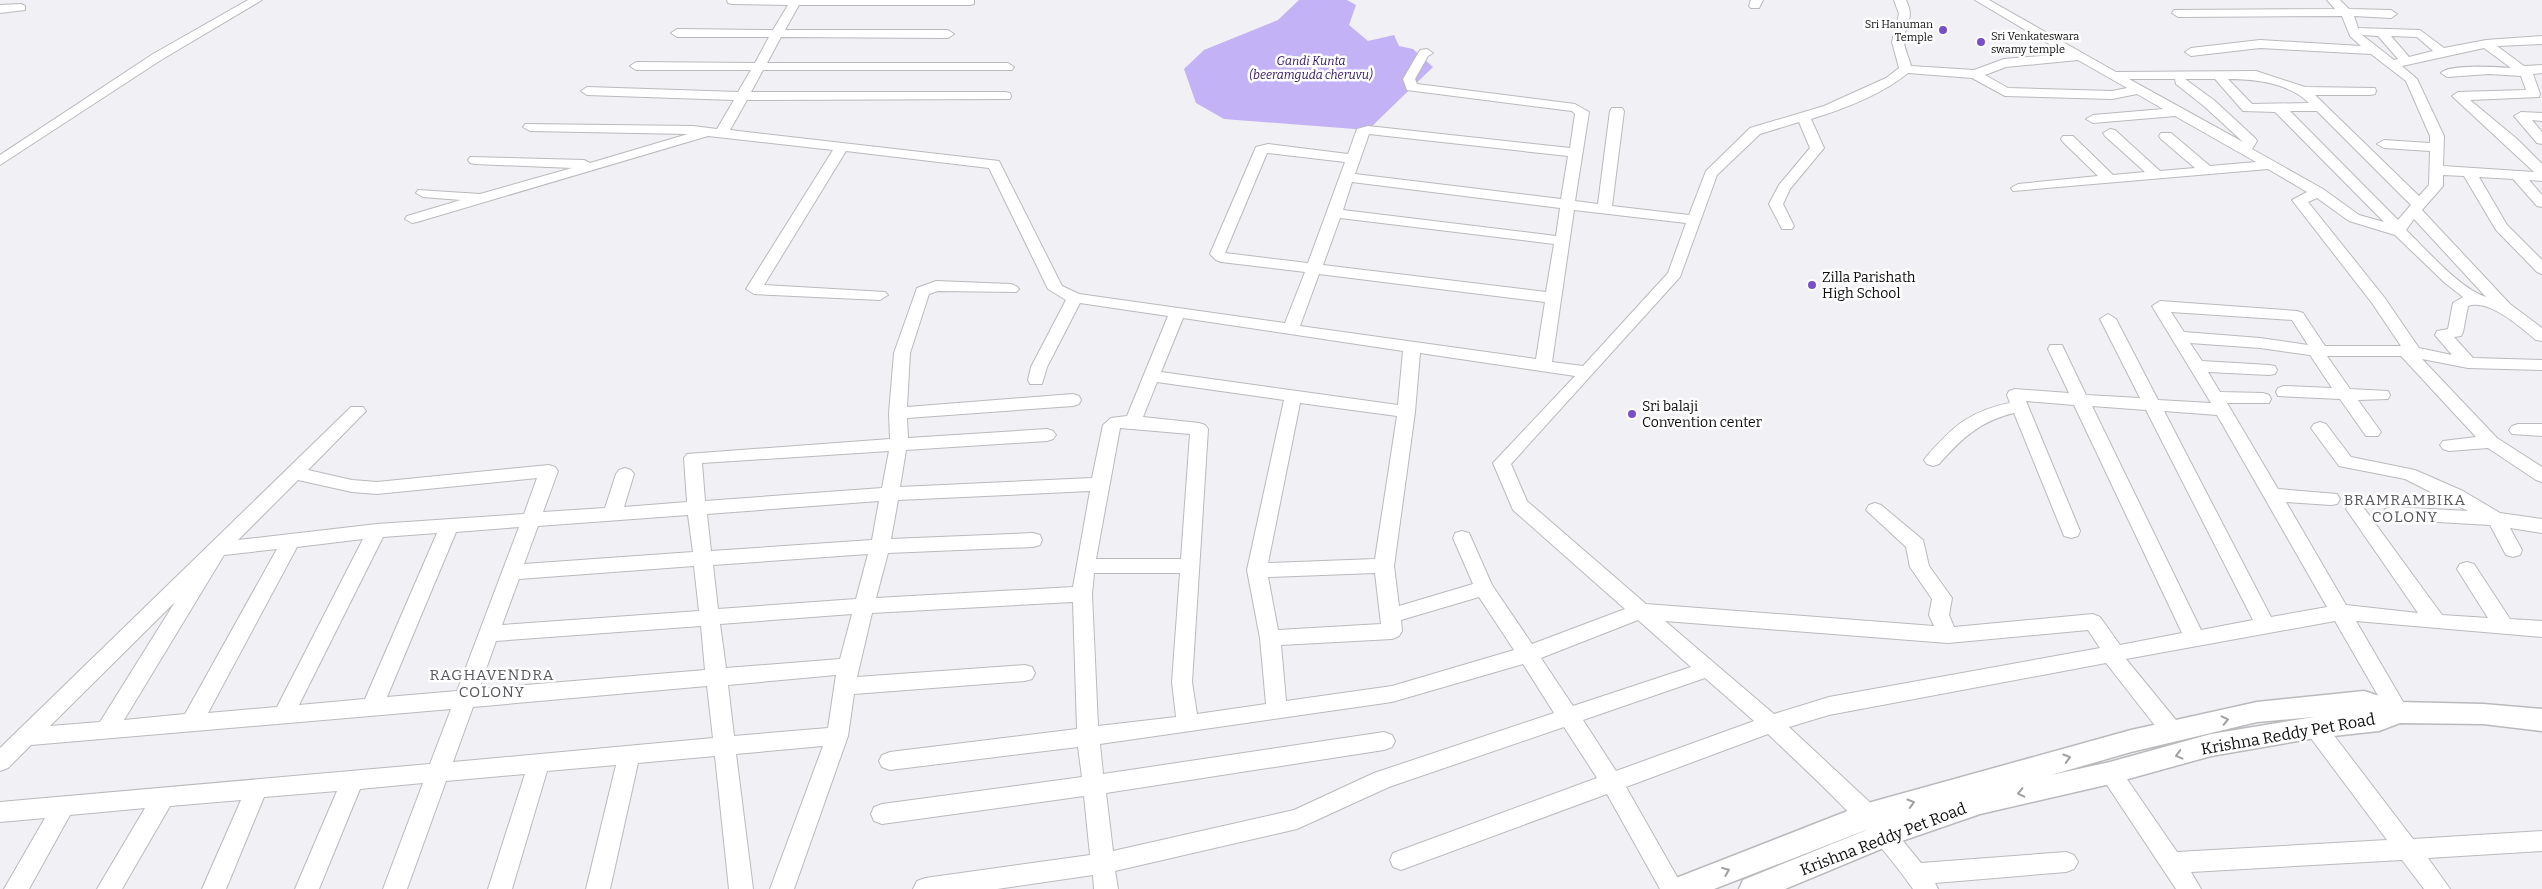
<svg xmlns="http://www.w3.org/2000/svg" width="2542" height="889" font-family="Bitter,serif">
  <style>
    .water { fill: #c3b2f5 }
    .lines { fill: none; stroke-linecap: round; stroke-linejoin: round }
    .minor-casing { stroke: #bab9bc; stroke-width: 2 }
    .major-casing { stroke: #bab9bc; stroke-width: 3 }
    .minor { fill: #fff; fill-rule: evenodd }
    .major { fill: #fff; fill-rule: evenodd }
    .oneway { stroke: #9f9f9f }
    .poi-dot { fill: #794fc8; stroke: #fefeff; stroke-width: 2 }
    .labels { text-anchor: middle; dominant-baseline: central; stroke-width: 5; stroke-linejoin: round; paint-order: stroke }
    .far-poi-label { font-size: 11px; fill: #0e0e0f; stroke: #fefeff; text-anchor: end }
    .far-water-label { font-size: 12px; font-style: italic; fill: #331460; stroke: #fefeff }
    .poi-label { font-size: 14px; fill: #0e0e0f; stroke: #fefeff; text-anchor: start }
    .neighbourhood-label { font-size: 15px; letter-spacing: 1px; fill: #58575a; stroke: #fefeff }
    .near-street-label { font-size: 16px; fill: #0e0e0f; stroke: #fefeff }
  </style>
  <rect width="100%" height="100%" fill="#f1f0f4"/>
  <!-- water -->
  <polygon class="water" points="1299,0 1347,0 1356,5 1349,25 1368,41 1394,35 1399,46 1413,49 1433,67 1368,130 1224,119 1196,103 1184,69 1204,50 1278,20"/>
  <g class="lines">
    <!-- minor casing -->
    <g class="minor-casing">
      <g id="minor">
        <polygon points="248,0 262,0 161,60 0,165 0,155 153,54"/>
        <path d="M 727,0 L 974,0 L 974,4 L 970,5 L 799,5 L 785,30 L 948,30 L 954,34 L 948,38 L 781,37 L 767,63 L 1008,63 L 1014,67 L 1012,70 L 763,70 L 751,92 L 1005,92 L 1010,93 L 1011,96 L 1010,99 L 747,100 L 730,130 L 999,161 L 1062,286 L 1079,294 L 1285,323 L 1305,272 L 1221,262 L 1216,260 L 1210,254 L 1256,147 L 1268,144 L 1348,154 L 1357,129 L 1368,126 L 1570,148 L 1575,114 L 1572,111 L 1407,90 L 1403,79 L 1420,50 L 1427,49 L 1433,53 L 1428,56 L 1415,79 L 1417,84 L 1575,104 L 1589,112 L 1575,201 L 1598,204 L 1610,111 L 1612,108 L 1622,108 L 1624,111 L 1612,206 L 1689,215 L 1706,171 L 1750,128 L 1824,106 L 1886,78 L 1899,68 L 1892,42 L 1899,14 L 1894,0 L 1906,0 C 1915,19 1906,21 1904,38 C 1903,47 1909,57 1911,66 L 1974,70 L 2004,59 L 2066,54 L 1975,0 L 1989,0 L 2116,72 L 2256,71 L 2305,87 L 2375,88 L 2376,91 L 2375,94 L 2370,95 L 2315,95 L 2419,196 L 2429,185 L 2430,151 L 2384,148 L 2377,144 L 2384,140 L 2430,143 L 2430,136 L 2406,81 L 2371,54 L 2260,48 L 2191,56 L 2185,52 L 2191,48 L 2260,40 L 2361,46 L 2350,36 L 2342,16 L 2178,17 L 2172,13 L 2174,10 L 2335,9 L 2327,0 L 2340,0 L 2349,9 L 2391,10 L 2397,14 L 2391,18 L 2354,16 L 2358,28 L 2420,30 L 2444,48 L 2486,40 L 2542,36 L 2542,44 L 2497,46 L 2524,66 L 2542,65 L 2542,73 L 2533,74 L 2540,94 L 2539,97 L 2470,100 L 2517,139 L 2542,164 L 2542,181 L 2529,180 L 2542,195 L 2542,207 L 2537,206 L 2513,179 L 2479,177 L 2507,225 L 2542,260 L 2542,274 L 2537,272 L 2496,230 L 2464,176 L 2443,175 L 2443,186 L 2422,210 L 2510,304 L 2542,328 L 2542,341 L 2536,340 C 2520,327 2489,298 2468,306 L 2463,332 L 2461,336 L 2454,337 L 2473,358 L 2542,360 L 2542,370 L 2468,368 L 2422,359 L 2497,438 L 2542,467 L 2542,482 L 2536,480 L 2488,448 L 2449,451 L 2443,449 L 2440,445 L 2443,441 L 2476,437 L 2401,356 L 2327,356 L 2350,389 L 2388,391 L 2390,395 L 2388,399 L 2358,400 L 2381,432 L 2378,436 L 2366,436 L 2340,399 L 2278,396 L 2276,392 L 2278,388 L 2284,386 L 2332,388 L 2310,355 L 2260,348 L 2190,343 L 2202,361 L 2269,365 L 2275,366 L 2277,370 L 2275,374 L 2269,375 L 2208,372 L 2220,392 L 2263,393 L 2269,395 L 2271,399 L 2269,403 L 2227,403 L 2278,489 L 2337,494 L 2340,499 L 2337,504 L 2331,505 L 2286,502 L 2346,605 L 2418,613 L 2346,509 L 2349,504 L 2355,502 L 2361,504 L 2442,615 L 2488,618 L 2457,569 L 2460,564 L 2467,562 L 2474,564 L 2510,619 L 2542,621 L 2542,637 L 2356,621 L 2409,712 L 2405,718 L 2398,721 L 2391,718 L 2335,621 L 2126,659 L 2180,725 L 2183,731 L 2180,737 L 2172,740 L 2164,737 L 2106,663 L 1829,715 L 1789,727 L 1876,808 L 1921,863 L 2066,852 L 2074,855 L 2078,862 L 2074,869 L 2066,872 L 1935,883 L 1938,889 L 1913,889 C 1872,830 1819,783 1768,734 L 1626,787 L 1684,889 L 1660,889 L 1607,794 L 1401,870 L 1393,867 L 1390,860 L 1393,853 L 1597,778 L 1564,727 L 1389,787 L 1297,829 L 1115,871 L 1118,889 L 1094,889 L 1093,875 L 997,889 L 913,889 L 917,881 L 925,878 L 1090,855 L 1084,796 L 882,824 L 874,821 L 871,814 L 874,807 L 882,804 L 1082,777 L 1078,747 L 890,770 L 882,767 L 879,761 L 882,755 L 890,752 L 1077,729 L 1073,602 L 872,613 L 857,677 L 1025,665 L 1032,667 L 1035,673 L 1032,679 L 1025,681 L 854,694 L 848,736 L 794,889 L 770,889 L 823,746 L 736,754 L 753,889 L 729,889 L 715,756 L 638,763 L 610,889 L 586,889 L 616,765 L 547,771 L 512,889 L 488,889 L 525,774 L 446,781 L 407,889 L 383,889 L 423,783 L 360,789 L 319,889 L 295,889 L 337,791 L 264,797 L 226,889 L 202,889 L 241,800 L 170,806 L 122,889 L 97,889 L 145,808 L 70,815 L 29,889 L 4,889 L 45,818 L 0,822 L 0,802 L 430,764 L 451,709 L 31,745 L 8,768 L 0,771 L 0,748 L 351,407 L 363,407 L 366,411 L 308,470 L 352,480 L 377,482 L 549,465 L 555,467 L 558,471 L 543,512 L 605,508 L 616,474 L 619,470 L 625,468 L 631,470 L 634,474 L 624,507 L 687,502 L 684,458 L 687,454 L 890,439 L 889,413 L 894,353 L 917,288 L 936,281 L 1011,284 L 1016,286 L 1019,289 L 1016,292 L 938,291 L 929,294 L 910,353 L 907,407 L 1073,394 L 1079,396 L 1081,400 L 1079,404 L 1073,406 L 907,418 L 908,438 L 1047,429 L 1053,431 L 1056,435 L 1053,439 L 1047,441 L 906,450 L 900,487 L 1092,478 L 1103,425 L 1111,418 L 1127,416 L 1168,316 L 1080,303 L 1047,367 L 1042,384 L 1030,384 L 1028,380 L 1031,367 L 1066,300 L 1048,289 L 989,168 L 846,151 L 764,285 L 885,292 L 888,295 L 880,300 L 754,294 L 746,289 L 833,150 L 708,136 L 417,222 L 412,223 L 405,219 L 407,216 L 461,200 L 423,197 L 416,193 L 418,190 L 480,194 L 572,168 L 475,164 L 470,163 L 468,160 L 470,157 L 584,160 L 590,163 L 688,134 L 530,131 L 523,127 L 525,124 L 693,126 L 717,129 L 734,100 L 587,95 L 581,91 L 587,87 L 738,92 L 751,70 L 636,70 L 630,66 L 636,62 L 755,63 L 769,37 L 677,37 L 671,33 L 677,29 L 773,30 L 788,5 L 732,4 L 728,3 ZM 2362,35 L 2378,36 L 2398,59 L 2394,60 ZM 2391,36 L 2417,37 L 2433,51 L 2409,57 ZM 2484,48 L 2511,68 C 2497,67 2449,64 2441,73 L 2447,77 L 2489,74 L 2521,76 L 2526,90 L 2458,92 L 2452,96 L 2534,172 L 2443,166 L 2444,136 L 2417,79 L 2402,66 ZM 2078,60 L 2127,88 L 2112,91 L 2008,88 L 1985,75 L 2006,67 ZM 1908,73 L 1972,78 L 2005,96 L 2112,99 L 2137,94 L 2163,109 L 2093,115 L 2086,119 L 2093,123 L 2175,116 L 2256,162 L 2210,166 L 2171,133 L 2161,133 L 2159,136 L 2161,139 L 2195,168 L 2160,171 L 2115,130 L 2110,129 L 2103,133 L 2105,136 L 2145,172 L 2113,175 L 2073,136 L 2063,136 L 2061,139 L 2063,142 L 2098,176 L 2018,184 L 2011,188 L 2013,191 L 2268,169 L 2307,192 L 2292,200 L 2372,303 L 2401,346 L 2325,346 L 2303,313 L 2297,311 L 2160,301 L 2152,306 L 2211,403 L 2158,400 L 2116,319 L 2108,314 L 2100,319 L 2140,398 L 2086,395 L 2062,345 L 2050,345 L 2048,349 L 2069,393 L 2015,389 L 2009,391 L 2007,395 L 2010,403 C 1970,411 1953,426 1927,456 L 1924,460 L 1927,464 L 1933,466 L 1939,464 C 1961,439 1980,421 2014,413 L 2062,531 L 2064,536 L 2071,538 L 2078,536 L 2080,531 L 2026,401 L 2074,405 L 2182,633 L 2120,645 L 2100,617 L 2093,614 L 1954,627 L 1949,615 L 1952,598 L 1929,566 L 1923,540 L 1881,505 L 1875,503 L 1869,505 L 1866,510 L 1906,547 L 1910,567 L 1932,599 L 1929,615 L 1934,626 L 1646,604 L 1527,501 L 1511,464 L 1680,277 L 1717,175 L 1760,134 L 1799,122 L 1810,148 L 1779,185 L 1769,204 L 1782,229 L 1792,229 L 1794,226 L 1783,204 L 1790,189 L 1824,148 L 1811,119 C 1844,109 1881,95 1908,73 ZM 2129,79 L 2175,79 L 2176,84 L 2205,107 L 2243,142 ZM 2185,79 L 2215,79 L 2243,111 L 2275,112 L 2384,222 L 2359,215 L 2323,189 L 2252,149 L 2257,141 L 2255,138 L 2215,101 ZM 2228,79 C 2256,79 2289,83 2309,103 L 2252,104 ZM 2290,111 L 2317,111 L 2411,205 L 2398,220 ZM 1369,134 L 1568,156 L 1561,199 L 1355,174 ZM 1267,153 L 1345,162 L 1308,263 L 1225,253 ZM 1352,182 L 1560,208 L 1556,236 L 1343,210 ZM 2317,198 L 2349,221 L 2395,235 L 2445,283 L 2463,297 L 2453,303 L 2448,329 L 2437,331 L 2435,335 L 2452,355 L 2419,348 L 2384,297 L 2308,202 ZM 1574,210 L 1686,223 L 1668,273 L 1583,366 L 1552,362 ZM 1340,218 L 1554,244 L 1546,292 L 1323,265 ZM 2414,219 L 2486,297 C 2459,288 2427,250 2406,230 ZM 1319,274 L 1545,302 L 1536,359 L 1300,326 ZM 2171,312 L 2292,320 L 2308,345 L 2260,338 L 2184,332 ZM 1183,318 L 1403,351 L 1398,405 L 1161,372 ZM 1420,353 L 1575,376 L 1493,463 L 1513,510 L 1625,609 L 1532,644 L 1492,585 L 1469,533 L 1462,531 L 1455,533 L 1453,538 L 1473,584 L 1399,606 L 1394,566 L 1415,412 ZM 1157,382 L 1284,400 L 1247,570 L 1260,638 L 1266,704 L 1197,714 L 1192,682 L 1208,429 L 1205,425 L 1199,423 L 1143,417 ZM 1300,403 L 1397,416 L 1375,559 L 1268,563 ZM 2092,406 L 2146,410 L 2253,620 L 2201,630 ZM 2164,411 L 2217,415 L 2327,607 L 2271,617 ZM 1120,428 L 1190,434 L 1181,559 L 1096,559 ZM 889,451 L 882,488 L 705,501 L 702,463 ZM 537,478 L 524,514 L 377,524 L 238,540 L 298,480 L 352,492 L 377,494 ZM 1090,491 L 1073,587 L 876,598 L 888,553 L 1033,547 L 1040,545 L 1042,540 L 1040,535 L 1033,533 L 891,539 L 898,500 ZM 879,501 L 872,540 L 711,551 L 707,514 ZM 688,515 L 693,552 L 524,564 L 538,526 ZM 519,527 L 457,691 L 387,697 L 456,532 ZM 437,533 L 365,699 L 299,705 L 383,537 ZM 363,539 L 277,707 L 208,713 L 297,547 ZM 277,549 L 185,714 L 124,720 L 224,555 ZM 868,554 L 856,599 L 718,609 L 713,565 ZM 694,566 L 699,611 L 502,625 L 519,579 ZM 1094,573 L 1180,573 L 1172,682 L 1176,717 L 1098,726 L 1092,594 ZM 1375,573 L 1381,624 L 1278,630 L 1268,577 ZM 1479,597 L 1514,650 L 1392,686 L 1286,701 L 1281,645 L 1392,639 L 1399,636 L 1402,631 L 1401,620 ZM 175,602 L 100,722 L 50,726 ZM 852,614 L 840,659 L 726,668 L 720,624 ZM 1638,620 L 1691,667 L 1573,706 L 1541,658 ZM 1665,621 L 1948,643 L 2088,630 L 2100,648 L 1829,697 L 1774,714 ZM 701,626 L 705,670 L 479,689 L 496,641 ZM 1523,664 L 1554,713 L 1374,773 L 1294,810 L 1113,851 L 1106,793 L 1384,750 L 1392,747 L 1395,741 L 1392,735 L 1384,732 L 1103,774 L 1100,744 L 1392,702 ZM 836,675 L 828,728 L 734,736 L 728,685 ZM 1705,678 L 1754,721 L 1616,771 L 1583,720 ZM 707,686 L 713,738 L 453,762 L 473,707 Z"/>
        <polygon points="1751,0 1763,0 1759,8 1751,8 1749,6"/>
        <polygon points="21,4 25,6 25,10 0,13 0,5"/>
        <polygon points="2521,112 2542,113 2542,121 2532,120 2542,132 2542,144 2537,143 2514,116"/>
        <polygon points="2320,422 2326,424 2351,457 2415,470 2463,491 2500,513 2542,519 2542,533 2510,528 2522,550 2520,555 2513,557 2506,555 2490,525 2385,519 2383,514 2385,509 2392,507 2468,511 2405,479 2339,466 2311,428 2314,424"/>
        <polygon points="2518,424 2542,424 2542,436 2512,434 2509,430 2512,426"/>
        <polygon points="2315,718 2323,721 2413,839 2542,831 2542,851 2428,858 2450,889 2424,889 2402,860 2191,872 2201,889 2176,889 2099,773 2102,766 2110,764 2118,766 2177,852 2387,840 2307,733 2304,727 2307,721"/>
      </g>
    </g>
    <!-- major casing -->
    <g class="major-casing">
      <path id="major" d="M 2364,691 L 2398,702 L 2483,704 L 2542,709 L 2542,731 L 2483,724 L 2400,723 L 2379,731 L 2315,738 L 2211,756 L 2110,784 L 1980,814 L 1893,844 L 1785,889 L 1739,889 L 1743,880 L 1889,821 L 1714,889 L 1667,889 L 1671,880 L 1868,803 L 2131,730 L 2257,702 ZM 2314,717 L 2211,734 L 2110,762 L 2051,775 L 2131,752 L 2257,722 Z"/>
    </g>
    <!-- minor -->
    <use href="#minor" class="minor"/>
    <!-- major -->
    <use href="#major" class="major"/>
  </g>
  <!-- one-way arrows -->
  <defs><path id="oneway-chevron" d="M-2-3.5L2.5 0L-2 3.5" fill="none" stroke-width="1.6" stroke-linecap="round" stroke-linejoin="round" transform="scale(1.25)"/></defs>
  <g class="oneway">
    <use href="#oneway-chevron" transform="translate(2225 720) rotate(-13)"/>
    <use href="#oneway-chevron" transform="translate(2179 755) rotate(165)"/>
    <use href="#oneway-chevron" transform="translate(2067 758) rotate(-16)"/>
    <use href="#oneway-chevron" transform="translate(2021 793) rotate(167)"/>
    <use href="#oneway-chevron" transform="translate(1911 803) rotate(-16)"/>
    <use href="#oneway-chevron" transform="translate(1726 871) rotate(-22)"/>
  </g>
  <!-- markers -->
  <g class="poi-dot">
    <circle cx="1943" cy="30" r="5"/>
    <circle cx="1981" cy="42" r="5"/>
    <circle cx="1812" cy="285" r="5"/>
    <circle cx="1632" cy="414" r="5"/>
  </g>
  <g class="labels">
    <!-- far-poi labels -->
    <g class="far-poi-label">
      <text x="1933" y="24">Sri Hanuman<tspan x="1933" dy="13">Temple</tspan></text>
      <text x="1991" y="36" text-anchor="start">Sri Venkateswara<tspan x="1991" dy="13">swamy temple</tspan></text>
    </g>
    <!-- far-water labels -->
    <g class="far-water-label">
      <text x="1311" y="61">Gandi Kunta<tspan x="1311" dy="14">(beeramguda cheruvu)</tspan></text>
    </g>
    <!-- poi labels -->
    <g class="poi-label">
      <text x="1822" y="277">Zilla Parishath<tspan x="1822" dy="16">High School</tspan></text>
      <text x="1642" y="406">Sri balaji<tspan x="1642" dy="16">Convention center</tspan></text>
    </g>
    <!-- neighbourhood labels -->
    <g class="neighbourhood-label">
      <text x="2405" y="500">BRAMRAMBIKA<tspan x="2405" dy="17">COLONY</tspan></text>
      <text x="492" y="675">RAGHAVENDRA<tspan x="492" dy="17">COLONY</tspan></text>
    </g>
    <!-- near-street labels -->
    <g class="near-street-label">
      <text transform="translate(2288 734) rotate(-10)">Krishna Reddy Pet Road</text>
      <text transform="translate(1883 839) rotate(-21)">Krishna Reddy Pet Road</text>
    </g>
  </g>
</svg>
